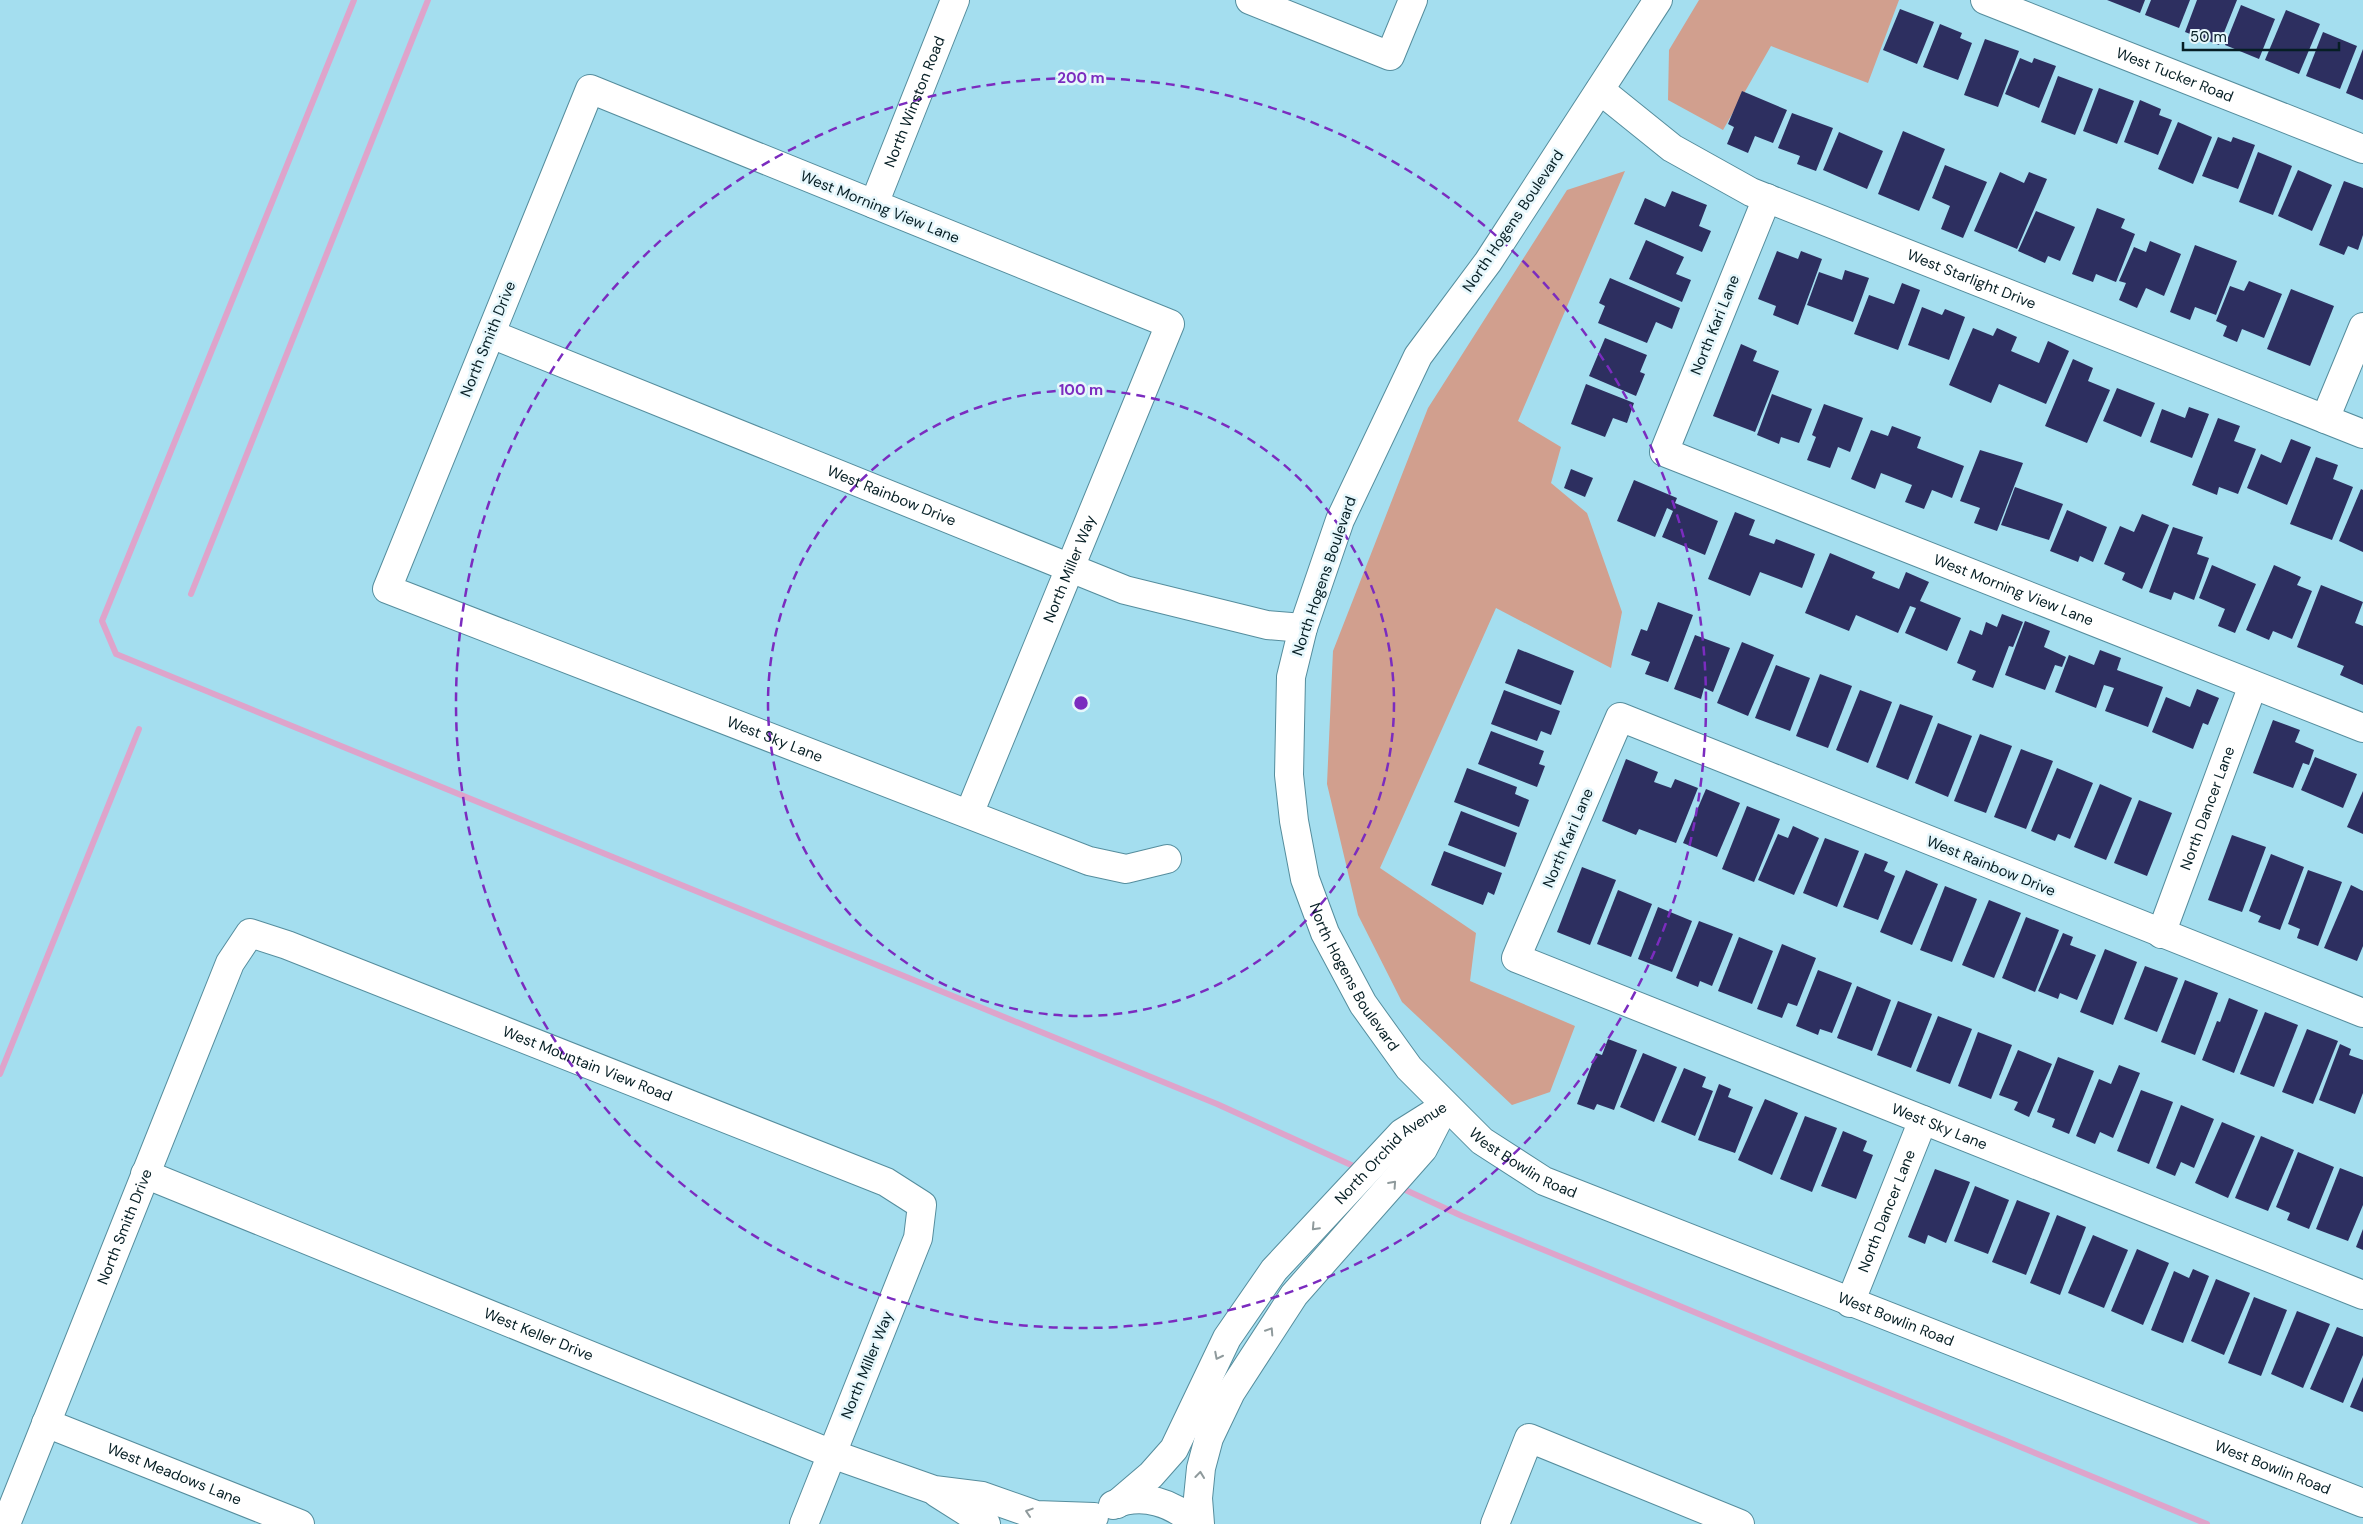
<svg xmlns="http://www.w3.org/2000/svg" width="2363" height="1524" font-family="'DM Sans',sans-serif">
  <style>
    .green { fill: #d19f8e }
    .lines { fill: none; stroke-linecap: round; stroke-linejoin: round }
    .stream { stroke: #dea4cb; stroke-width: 6 }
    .building { fill: #2d2f60 }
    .minor-casing { stroke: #558d9d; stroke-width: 30 }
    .minor { stroke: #fff; stroke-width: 28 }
    .oneway { stroke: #8f9a9c }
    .ring { fill: none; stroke: #7b2cbf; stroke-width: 2.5; stroke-dasharray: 9 6 }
    .labels { text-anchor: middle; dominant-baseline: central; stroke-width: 5; stroke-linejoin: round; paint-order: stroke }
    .street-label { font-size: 15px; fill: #061e24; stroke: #e6f7fc }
    .centre { fill: #7b2cbf; stroke: #e6f7fc; stroke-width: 2.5 }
    .ring-label { font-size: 15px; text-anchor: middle; font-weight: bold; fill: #7b2cbf; stroke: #e6f7fc; stroke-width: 5; stroke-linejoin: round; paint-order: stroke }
  </style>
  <rect width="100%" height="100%" fill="#a4deef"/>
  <!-- green -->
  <g class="green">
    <polygon points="1699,0 1899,0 1868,83 1771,46 1723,130 1668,100 1669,50"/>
    <polygon points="1625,171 1518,421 1561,447 1551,483 1587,513 1622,612 1611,668 1496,608 1380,868 1476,933 1470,981 1575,1026 1550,1092 1512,1105 1402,1002 1358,915 1327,784 1333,651 1428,408 1567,190"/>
  </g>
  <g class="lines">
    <!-- stream -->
    <g class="stream">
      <polyline points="354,0 102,621 116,654 1217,1104 1360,1169"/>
      <polyline points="191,594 428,0"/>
      <polyline points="0,1074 139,729"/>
      <polyline points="1399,1187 1462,1216 2207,1524"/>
    </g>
  </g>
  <!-- building -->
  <g class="building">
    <polygon points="2107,0 2145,0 2140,13"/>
    <polygon points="2151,0 2190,0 2179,28 2145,15"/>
    <polygon points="2197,0 2237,0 2219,45 2185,32"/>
    <polygon points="2241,5 2275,19 2259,59 2225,45"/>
    <polygon points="1900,9 1934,22 1917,64 1883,50"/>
    <polygon points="2286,10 2320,24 2299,74 2265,60"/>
    <polygon points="1940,24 1962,33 1960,38 1972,43 1958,80 1923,67"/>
    <polygon points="2323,32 2357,46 2340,89 2306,76"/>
    <polygon points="1985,39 2019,51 1998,107 1964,95"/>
    <polygon points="2363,49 2363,100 2346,93"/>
    <polygon points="2020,58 2032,63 2034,58 2056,66 2039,108 2005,94"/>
    <polygon points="2058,76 2093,89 2075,135 2041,122"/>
    <polygon points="2099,88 2134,101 2117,144 2083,131"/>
    <polygon points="1742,91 1787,110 1773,143 1755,136 1748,153 1727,144 1734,127 1728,124"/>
    <polygon points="2140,100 2161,109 2159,115 2172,120 2158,155 2124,142"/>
    <polygon points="1792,113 1833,128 1816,171 1797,164 1800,156 1778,148"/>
    <polygon points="2178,122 2212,137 2193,184 2158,169"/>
    <polygon points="1903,131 1945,149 1919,211 1878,194"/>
    <polygon points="1839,132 1883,151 1867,189 1823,170"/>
    <polygon points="2218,137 2231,142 2233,137 2255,145 2238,189 2202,176"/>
    <polygon points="2258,152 2292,166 2273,215 2239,202"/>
    <polygon points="1945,165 1987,182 1963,238 1941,229 1950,206 1932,198"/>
    <polygon points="2298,170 2332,185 2312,231 2278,216"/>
    <polygon points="2000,172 2024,183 2029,172 2047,179 2017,249 1974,231"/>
    <polygon points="2344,181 2363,188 2363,235 2358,250 2348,246 2344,255 2319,245"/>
    <polygon points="1672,191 1707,205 1699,226 1711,231 1702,252 1634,224 1645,198 1665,207"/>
    <polygon points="2097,208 2125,219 2121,228 2135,234 2116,282 2096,274 2093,282 2072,274"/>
    <polygon points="2036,211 2075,227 2060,261 2048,256 2045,263 2018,251"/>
    <polygon points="1646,240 1684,257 1676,274 1691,280 1682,302 1629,279"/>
    <polygon points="2150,241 2181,254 2164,296 2146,288 2137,308 2119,300 2126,283 2119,281 2134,247 2146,252"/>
    <polygon points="2195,245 2237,261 2216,315 2195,307 2190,320 2170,312"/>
    <polygon points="1777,251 1798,259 1801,251 1822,259 1798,325 1773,315 1776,306 1758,299"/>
    <polygon points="1845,270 1869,278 1853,322 1807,305 1819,272 1842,280"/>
    <polygon points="1610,278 1680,308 1672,329 1656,322 1647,343 1598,323 1605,306 1599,303"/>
    <polygon points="2249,281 2282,294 2264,338 2242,329 2237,342 2223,336 2227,326 2216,321 2230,286 2244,291"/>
    <polygon points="1902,283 1920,290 1898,350 1854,334 1869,295 1894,304"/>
    <polygon points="2291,289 2334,306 2310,366 2267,349"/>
    <polygon points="1922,307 1942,315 1945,309 1965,317 1949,360 1908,345"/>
    <polygon points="1973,328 1993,336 1997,328 2017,337 2011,351 2039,363 2048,341 2069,351 2046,404 1999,384 1991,403 1949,385"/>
    <polygon points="1605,338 1647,355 1640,372 1645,374 1636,396 1589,376"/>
    <polygon points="1741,344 1757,351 1753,361 1779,371 1755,432 1713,416"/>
    <polygon points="2073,359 2093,368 2088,381 2110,390 2087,443 2045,426"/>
    <polygon points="1586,384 1634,403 1627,423 1613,418 1605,437 1571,424"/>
    <polygon points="2117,388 2155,403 2141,437 2103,421"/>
    <polygon points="1772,394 1812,409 1799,443 1781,437 1779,444 1757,435"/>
    <polygon points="1824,404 1863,418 1850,452 1838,447 1830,468 1807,460 1816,437 1812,435"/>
    <polygon points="2189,407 2209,414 2192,458 2150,442 2162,409 2185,418"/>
    <polygon points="2218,418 2240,426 2234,441 2256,449 2238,494 2219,487 2217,495 2192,485"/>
    <polygon points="1892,426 1921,437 1917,448 1964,466 1952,498 1932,490 1924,509 1905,502 1912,485 1881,473 1875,489 1851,479 1871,430 1888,436"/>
    <polygon points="2291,439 2311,447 2287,505 2247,488 2261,454 2281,463"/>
    <polygon points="1980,450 2023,463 1997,531 1974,523 1980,508 1960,501"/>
    <polygon points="2316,457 2338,465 2333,479 2353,487 2332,540 2290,524"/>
    <polygon points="1571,469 1593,478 1585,497 1564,488"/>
    <polygon points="1634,480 1677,498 1675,503 1718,521 1705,555 1662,537 1673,511 1667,508 1655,537 1617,521"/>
    <polygon points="2015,487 2063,504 2049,540 2001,525"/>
    <polygon points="2361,489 2363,490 2363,552 2339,541"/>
    <polygon points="2067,510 2107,527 2093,562 2080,556 2078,562 2050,551"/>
    <polygon points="1735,512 1755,520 1749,535 1774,544 1776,539 1815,554 1802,588 1760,572 1750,596 1708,579"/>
    <polygon points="2142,514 2169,525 2142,589 2122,580 2125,573 2104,564 2120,526 2134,532"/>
    <polygon points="2173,527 2203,537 2197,554 2209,558 2194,600 2174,592 2171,600 2149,592"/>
    <polygon points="1830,553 1875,572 1872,578 1899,589 1906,572 1929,582 1920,601 1961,618 1947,651 1905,633 1916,608 1910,606 1898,633 1856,615 1849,631 1805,613"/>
    <polygon points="2212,565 2256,584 2235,633 2218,626 2225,609 2199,598"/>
    <polygon points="2274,565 2301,577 2297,585 2312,591 2292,639 2273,631 2269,640 2246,630"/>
    <polygon points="2321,585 2363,602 2355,623 2363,626 2363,685 2340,675 2344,666 2297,647"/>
    <polygon points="1658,602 1693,615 1668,682 1645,674 1650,662 1631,655 1641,629 1647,631"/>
    <polygon points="2002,614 2023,622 2013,647 2009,646 1993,688 1972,680 1976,671 1957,663 1970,630 1982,635 1986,622 1997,627"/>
    <polygon points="2025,621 2050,631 2044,647 2066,657 2062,667 2055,665 2045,690 2005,675"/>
    <polygon points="1695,635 1730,648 1713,692 1704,688 1701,699 1674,689"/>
    <polygon points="1742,642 1774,655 1748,716 1717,703"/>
    <polygon points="1518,649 1574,671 1561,705 1505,683"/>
    <polygon points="2100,650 2121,658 2117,670 2163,687 2148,727 2105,711 2114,688 2104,685 2096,708 2055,692 2069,655 2094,665"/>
    <polygon points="1776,665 1810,678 1790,731 1755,718"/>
    <polygon points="1820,674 1852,686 1828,748 1796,736"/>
    <polygon points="2197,689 2219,698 2208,725 2203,723 2193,749 2152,732 2166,697 2190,707"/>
    <polygon points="1504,690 1560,711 1551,735 1541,731 1537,741 1491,724"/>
    <polygon points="1860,690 1892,702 1868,763 1836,750"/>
    <polygon points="1900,704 1933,716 1908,780 1876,767"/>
    <polygon points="2273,720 2300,730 2295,742 2314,750 2309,765 2303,763 2293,788 2253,773"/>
    <polygon points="1938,723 1972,736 1948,797 1915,783"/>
    <polygon points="1491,731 1544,751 1539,764 1545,766 1537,787 1478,764"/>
    <polygon points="1980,734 2012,746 1986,813 1954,801"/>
    <polygon points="2021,749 2053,761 2026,829 1994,817"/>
    <polygon points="2315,757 2357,774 2343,808 2301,790"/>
    <polygon points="1626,759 1658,772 1654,782 1671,788 1675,779 1698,788 1676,843 1639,829 1636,835 1602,821"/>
    <polygon points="1467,768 1517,787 1515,794 1529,800 1519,827 1454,802"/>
    <polygon points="2057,768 2093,783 2070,839 2058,834 2055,841 2031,831"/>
    <polygon points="2100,784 2132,798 2106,860 2074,847"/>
    <polygon points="1706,789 1740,803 1717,857 1683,843"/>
    <polygon points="2363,791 2363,834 2347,827"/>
    <polygon points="2139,800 2172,813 2147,876 2114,863"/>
    <polygon points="1747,806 1780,819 1754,882 1722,869"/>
    <polygon points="1461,811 1517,833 1505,867 1448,845"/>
    <polygon points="1793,826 1819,838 1794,895 1758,880 1778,834 1788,838"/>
    <polygon points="2232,835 2266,847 2242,912 2208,900"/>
    <polygon points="1825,838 1859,851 1837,907 1803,893"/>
    <polygon points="1444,851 1502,873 1494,895 1488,892 1483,905 1431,885"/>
    <polygon points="1865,853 1888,862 1884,871 1895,876 1878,920 1843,907"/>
    <polygon points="2271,854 2304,867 2280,930 2258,922 2261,916 2249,911"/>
    <polygon points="1582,867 1616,880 1590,945 1557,932"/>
    <polygon points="1906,870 1938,884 1912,945 1880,932"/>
    <polygon points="2308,870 2342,882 2318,946 2297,938 2300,929 2288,924"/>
    <polygon points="2351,885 2363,891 2363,946 2357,961 2324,948"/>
    <polygon points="1945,886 1977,899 1952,962 1920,950"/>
    <polygon points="1618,890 1652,904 1631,957 1597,944"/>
    <polygon points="1989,900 2021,913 1994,978 1962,965"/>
    <polygon points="1658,907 1692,921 1672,972 1638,959"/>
    <polygon points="2026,917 2059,930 2035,992 2002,978"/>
    <polygon points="1699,921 1733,934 1712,986 1700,981 1698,987 1676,978"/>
    <polygon points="2063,933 2073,937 2070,945 2096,955 2077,1000 2060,993 2058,999 2038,991"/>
    <polygon points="1739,937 1773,951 1752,1004 1718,991"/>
    <polygon points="1782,944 1816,958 1797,1006 1788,1003 1782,1018 1757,1009"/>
    <polygon points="2105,949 2137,962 2113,1025 2080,1012"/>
    <polygon points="2145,966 2178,978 2157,1032 2124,1019"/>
    <polygon points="1818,970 1852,983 1832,1033 1820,1029 1818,1035 1796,1026"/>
    <polygon points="2185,980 2218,993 2195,1055 2161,1042"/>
    <polygon points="1857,986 1891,1000 1872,1051 1837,1038"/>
    <polygon points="2229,998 2258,1010 2234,1073 2202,1060 2217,1021 2220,1022"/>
    <polygon points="1898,1001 1932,1014 1911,1068 1877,1055"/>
    <polygon points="2265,1012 2298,1025 2274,1087 2240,1074"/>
    <polygon points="1938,1016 1972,1029 1950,1084 1916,1071"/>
    <polygon points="2307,1029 2338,1041 2313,1104 2282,1092"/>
    <polygon points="1978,1032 2012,1045 1991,1099 1958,1086"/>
    <polygon points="1608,1039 1637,1050 1614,1110 1597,1104 1594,1110 1577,1104 1596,1053 1602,1055"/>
    <polygon points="2340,1044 2351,1049 2349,1055 2363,1060 2363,1093 2355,1114 2319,1100"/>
    <polygon points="2018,1050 2052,1064 2029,1117 2014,1110 2018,1102 1999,1095"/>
    <polygon points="1643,1053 1677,1067 1654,1122 1620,1107"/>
    <polygon points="2058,1057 2094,1071 2069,1134 2052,1127 2055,1119 2037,1112"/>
    <polygon points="2119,1065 2140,1073 2113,1138 2100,1132 2095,1144 2076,1136 2099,1079 2111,1084"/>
    <polygon points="1684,1068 1706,1077 1702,1087 1713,1091 1695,1136 1661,1122"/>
    <polygon points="1719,1084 1731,1089 1728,1097 1753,1107 1735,1153 1698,1140"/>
    <polygon points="2141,1090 2173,1102 2149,1164 2117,1151"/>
    <polygon points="1765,1099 1798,1113 1772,1175 1738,1160"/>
    <polygon points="2181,1105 2214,1119 2194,1168 2181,1162 2175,1176 2156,1168"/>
    <polygon points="1805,1116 1837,1128 1812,1192 1780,1179"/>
    <polygon points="2222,1122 2255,1136 2228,1198 2195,1183"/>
    <polygon points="1843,1131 1867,1141 1863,1151 1873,1155 1856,1199 1821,1186"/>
    <polygon points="2261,1136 2294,1150 2268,1211 2235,1198"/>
    <polygon points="2298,1152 2334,1167 2309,1229 2287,1220 2290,1213 2276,1207"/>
    <polygon points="2340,1168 2363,1177 2363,1205 2348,1241 2316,1229"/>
    <polygon points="1935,1169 1970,1182 1946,1243 1928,1235 1925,1244 1908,1237"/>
    <polygon points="1975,1186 2009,1200 1988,1254 1954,1241"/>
    <polygon points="2017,1200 2050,1213 2026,1275 1992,1262"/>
    <polygon points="2057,1215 2086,1227 2060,1295 2030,1283"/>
    <polygon points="2363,1229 2363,1250 2356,1247"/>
    <polygon points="2093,1235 2128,1250 2104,1308 2068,1293"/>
    <polygon points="2137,1249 2169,1263 2143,1325 2111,1311"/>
    <polygon points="2193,1269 2209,1276 2183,1343 2151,1330 2174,1271 2189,1278"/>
    <polygon points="2216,1279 2250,1293 2224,1355 2191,1341"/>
    <polygon points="2254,1297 2287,1310 2261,1376 2228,1363"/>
    <polygon points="2297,1311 2330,1324 2303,1388 2271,1374"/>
    <polygon points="2337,1327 2363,1337 2363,1355 2343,1403 2310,1389"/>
    <polygon points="2363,1377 2363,1412 2350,1407"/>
  </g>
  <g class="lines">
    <!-- minor casing -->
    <g class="minor-casing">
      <g id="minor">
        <polyline points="1250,0 1390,56 1413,0"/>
        <path id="s1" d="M 1658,0 L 1488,262 L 1418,356 L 1340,520 L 1303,628 L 1291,677 L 1289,775 L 1294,821 L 1305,879 L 1325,933 L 1363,1004 L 1409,1068 L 1482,1141 L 1544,1181 L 2363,1503"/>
        <path id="s2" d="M 1985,0 L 2363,149"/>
        <path id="s3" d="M 1600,90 L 1672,148 L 1751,192 L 2363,434"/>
        <path id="s4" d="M 1767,198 L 1664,452 L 2363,728"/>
        <path id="s5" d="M 874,204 L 955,0"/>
        <path id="s6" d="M 491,334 L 1125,590 L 1267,625 L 1303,628"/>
        <polyline points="2325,419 2363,327"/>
        <path id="s7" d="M 969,814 L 1170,324 L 590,89 L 387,589 L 1089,861 L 1126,869 L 1167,859"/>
        <path id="s8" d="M 2161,934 L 2253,685"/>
        <path id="s9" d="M 2363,1013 L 1620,717 L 1516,958 L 2363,1295"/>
        <path id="s10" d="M 145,1174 L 832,1454 L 934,1490 L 982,1496 L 1036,1515 L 1094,1517"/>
        <path id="s11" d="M 1850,1303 L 1923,1120"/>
        <path id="s12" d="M 46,1423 L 300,1524"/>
        <polyline points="937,1493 986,1524"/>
        <path id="s13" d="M 1117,1504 L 1151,1475 L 1174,1449 L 1227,1338 L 1274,1270 L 1402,1133 L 1445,1106"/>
        <path d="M 1113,1505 C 1142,1492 1174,1503 1195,1524"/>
        <path id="s14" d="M 6,1524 L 230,963 L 250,933 L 287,945 L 886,1182 L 922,1205 L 918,1238 L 804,1524"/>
        <polyline points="1200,1524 1198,1498 1201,1468 1209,1438 1231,1392 1294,1295 1423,1149 1445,1106"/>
        <polyline points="1495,1524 1529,1438 1740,1524"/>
      </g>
    </g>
    <!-- minor -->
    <use href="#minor" class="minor"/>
  </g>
  <!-- one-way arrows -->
  <defs><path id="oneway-chevron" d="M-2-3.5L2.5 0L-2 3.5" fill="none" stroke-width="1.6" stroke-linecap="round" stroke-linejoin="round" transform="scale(1.25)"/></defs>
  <g class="oneway">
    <use href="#oneway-chevron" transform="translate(1393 1184) rotate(-48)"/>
    <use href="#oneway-chevron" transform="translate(1315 1227) rotate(133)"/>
    <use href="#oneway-chevron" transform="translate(1270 1331) rotate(-57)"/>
    <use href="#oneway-chevron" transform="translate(1218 1356) rotate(117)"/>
    <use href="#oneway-chevron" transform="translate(1200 1475) rotate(-84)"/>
    <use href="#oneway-chevron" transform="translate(1029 1512) rotate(-162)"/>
  </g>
  <!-- distance rings -->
  <g class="ring">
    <circle cx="1081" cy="703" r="313"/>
    <circle cx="1081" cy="703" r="625"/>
  </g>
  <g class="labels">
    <!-- street labels -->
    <g class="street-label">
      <text stroke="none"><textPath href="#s2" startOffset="204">West Tucker Road</textPath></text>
      <text stroke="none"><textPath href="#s5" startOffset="110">North Winston Road</textPath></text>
      <text transform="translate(880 207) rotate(22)">West Morning View Lane</text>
      <text transform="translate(1513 221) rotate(-56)">North Hogens Boulevard</text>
      <text stroke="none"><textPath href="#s3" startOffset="420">West Starlight Drive</textPath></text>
      <text transform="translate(1715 325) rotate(-68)">North Kari Lane</text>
      <text transform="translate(488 339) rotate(-68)">North Smith Drive</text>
      <text stroke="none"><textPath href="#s6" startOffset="432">West Rainbow Drive</textPath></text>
      <text stroke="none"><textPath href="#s7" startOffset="265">North Miller Way</textPath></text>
      <text transform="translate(1324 576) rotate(-71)">North Hogens Boulevard</text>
      <text stroke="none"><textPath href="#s4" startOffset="650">West Morning View Lane</textPath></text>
      <text stroke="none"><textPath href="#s7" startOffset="2111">West Sky Lane</textPath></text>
      <text stroke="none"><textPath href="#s8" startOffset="134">North Dancer Lane</textPath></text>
      <text transform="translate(1568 838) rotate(-67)">North Kari Lane</text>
      <text transform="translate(1991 866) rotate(22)">West Rainbow Drive</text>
      <text stroke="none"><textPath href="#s1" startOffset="1089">North Hogens Boulevard</textPath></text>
      <text stroke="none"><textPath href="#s14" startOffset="1002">West Mountain View Road</textPath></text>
      <text stroke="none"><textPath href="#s9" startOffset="1518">West Sky Lane</textPath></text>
      <text stroke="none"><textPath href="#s13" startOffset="451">North Orchid Avenue</textPath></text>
      <text stroke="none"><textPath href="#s1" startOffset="1346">West Bowlin Road</textPath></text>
      <text stroke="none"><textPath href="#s11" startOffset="99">North Dancer Lane</textPath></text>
      <text stroke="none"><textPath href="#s14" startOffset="320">North Smith Drive</textPath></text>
      <text stroke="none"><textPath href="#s1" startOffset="1751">West Bowlin Road</textPath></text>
      <text stroke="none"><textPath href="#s10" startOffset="425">West Keller Drive</textPath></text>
      <text transform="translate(867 1365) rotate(-68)">North Miller Way</text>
      <text stroke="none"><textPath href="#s1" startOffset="2156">West Bowlin Road</textPath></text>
      <text stroke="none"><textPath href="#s12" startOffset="138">West Meadows Lane</textPath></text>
    </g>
  </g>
  <circle cx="1081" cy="703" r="8" class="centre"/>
  <g class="ring-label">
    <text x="1081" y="83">200 m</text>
    <text x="1081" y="395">100 m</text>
  </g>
  <!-- scale -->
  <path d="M2183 42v8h156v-8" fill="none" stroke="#061e24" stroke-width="2.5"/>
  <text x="2190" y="42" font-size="15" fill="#061e24" stroke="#e6f7fc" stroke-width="4" paint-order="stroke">50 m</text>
</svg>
